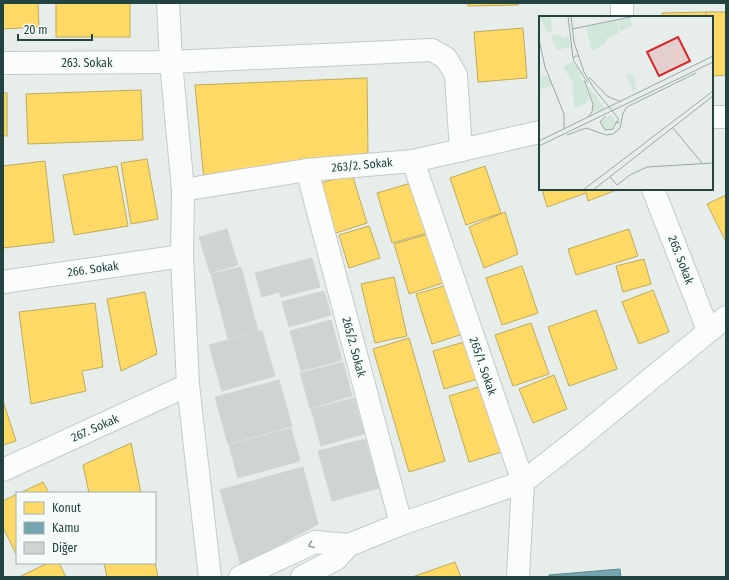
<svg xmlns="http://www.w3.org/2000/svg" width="729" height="580" font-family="'Fira Sans Condensed',sans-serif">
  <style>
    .homes { fill: #ffd966; stroke: #bdac5a }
    .public { fill: #76a5af; stroke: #5d888d }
    .building { fill: #ced4d2; stroke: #d0d6d4 }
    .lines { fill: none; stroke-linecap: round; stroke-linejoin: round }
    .street-casing { stroke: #c4cac8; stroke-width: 24 }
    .street { stroke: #fbfcfc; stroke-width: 22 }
    .oneway { stroke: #8ea09e }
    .labels { text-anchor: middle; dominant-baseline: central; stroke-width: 4; stroke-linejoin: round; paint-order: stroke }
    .street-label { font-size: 12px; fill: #22433f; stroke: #f6fbf9 }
    .inset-road { fill: none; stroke: #98a9a6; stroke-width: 1 }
    .view { fill: #d62828; fill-opacity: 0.15; stroke: #d62828; stroke-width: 2 }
    .inset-edge { fill: none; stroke: #22433f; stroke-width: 2 }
  </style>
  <rect width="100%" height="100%" fill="#e7edeb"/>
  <!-- homes -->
  <g class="homes">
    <polygon points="3,3 38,3 39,27 3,29"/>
    <rect x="56" y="3" width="74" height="34"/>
    <polygon points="468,3 518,3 518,5 468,6"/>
    <polygon points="706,12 706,17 662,17 662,13"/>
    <polygon points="706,12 726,12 726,75 712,76 712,17 706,17"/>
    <polygon points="523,28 527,78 478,82 474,32"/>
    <polygon points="367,78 368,153 204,180 195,85"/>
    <polygon points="141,90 143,140 28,144 26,94"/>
    <rect x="3" y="93" width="4" height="43"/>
    <polygon points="147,159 158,219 131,224 121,163"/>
    <polygon points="45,161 54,242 3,248 3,166"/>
    <polygon points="117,166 128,226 74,235 63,175"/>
    <polygon points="485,166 501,213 466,225 450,178"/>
    <polygon points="352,174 367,223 333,234 318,184"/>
    <polygon points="411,183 427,233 392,243 377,193"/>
    <polygon points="542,189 613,189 614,191 588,201 586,193 547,207"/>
    <polygon points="726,195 726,242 707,204"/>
    <polygon points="505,212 518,254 484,268 469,227"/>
    <polygon points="369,226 380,258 349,268 339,235"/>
    <polygon points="629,229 638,256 576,275 568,249"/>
    <polygon points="428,234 443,283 409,294 394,244"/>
    <polygon points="644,259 651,284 623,292 616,266"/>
    <polygon points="522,266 538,313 502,325 486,278"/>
    <polygon points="394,277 407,336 375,343 361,284"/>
    <polygon points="451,284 466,333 432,344 416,294"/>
    <polygon points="653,290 669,332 639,344 622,302"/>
    <polygon points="145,292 157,354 121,371 107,299"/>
    <polygon points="95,303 103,367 82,371 86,391 31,404 19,312"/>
    <polygon points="596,310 617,369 569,386 548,327"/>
    <polygon points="531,323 549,374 513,386 495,335"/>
    <polygon points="409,338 445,461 409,472 373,349"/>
    <polygon points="471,340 481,378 444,389 433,351"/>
    <polygon points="554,375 567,409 533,423 519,389"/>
    <polygon points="485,385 505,451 469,462 449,396"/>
    <polygon points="3,401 16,441 3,445"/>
    <polygon points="131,443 141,493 89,493 83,465"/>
    <polygon points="43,482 49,493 20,493"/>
    <polygon points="17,494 17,553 16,554 3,527 3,501"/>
    <polygon points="155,562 158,577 107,577 104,563"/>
    <polygon points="455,562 461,577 412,577"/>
    <polygon points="48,563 59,563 66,577 19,577"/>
  </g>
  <!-- public -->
  <polygon class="public" points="620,569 621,577 549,577 549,575"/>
  <!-- building -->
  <g class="building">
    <polygon points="227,229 238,265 210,273 199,237"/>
    <polygon points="312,258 320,287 281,297 279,292 262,297 255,273"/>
    <polygon points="241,267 258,331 228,339 211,274"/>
    <polygon points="324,291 331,315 289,327 282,302"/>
    <polygon points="331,320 342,360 301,371 290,331"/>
    <polygon points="262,331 275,376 222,391 209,345"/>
    <polygon points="343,362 352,396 310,408 300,373"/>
    <polygon points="279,380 292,426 228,444 215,397"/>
    <polygon points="354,398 364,434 321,446 311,409"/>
    <polygon points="291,428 300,461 238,478 229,445"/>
    <polygon points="365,439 379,488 332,501 318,451"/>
    <polygon points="303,467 318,524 241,566 220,490"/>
  </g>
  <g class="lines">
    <!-- street casing -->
    <g class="street-casing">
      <g id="street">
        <polyline points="168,3 171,62 183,190 182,256 188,385 210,577"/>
        <polyline points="622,3 622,17"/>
        <polyline points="3,63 171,62 432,50 446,58 456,75 461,150"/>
        <polyline points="712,117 726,117"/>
        <polyline points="413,161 523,482 518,577"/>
        <polyline points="307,170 401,524"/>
        <polyline points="653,189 708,330"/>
        <polyline points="183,190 307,170 413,161 540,132"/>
        <polyline points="3,282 182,256"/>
        <polyline points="3,470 188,385"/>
        <polyline points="240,577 315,542 349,545"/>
        <polyline points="302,577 336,559 349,545 401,524 523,482 573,443 726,317"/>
      </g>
    </g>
    <!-- street -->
    <use href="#street" class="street"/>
  </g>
  <!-- one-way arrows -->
  <defs><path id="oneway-chevron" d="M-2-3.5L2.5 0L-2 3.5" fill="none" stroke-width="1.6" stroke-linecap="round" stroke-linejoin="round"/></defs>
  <use class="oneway" href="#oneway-chevron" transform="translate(311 545) rotate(159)"/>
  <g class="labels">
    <!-- street labels -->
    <g class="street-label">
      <text x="87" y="63">263. Sokak</text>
      <text transform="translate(362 165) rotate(-5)">263/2. Sokak</text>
      <text transform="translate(681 260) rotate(69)">265. Sokak</text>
      <text transform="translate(93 269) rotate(-8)">266. Sokak</text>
      <text transform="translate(354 347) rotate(75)">265/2. Sokak</text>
      <text transform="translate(483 366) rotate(71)">265/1. Sokak</text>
      <text transform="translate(95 428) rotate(-24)">267. Sokak</text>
    </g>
  </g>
  <!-- overview -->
  <g transform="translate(539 16)">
    <rect width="174" height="174" fill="#e7edeb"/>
    <path d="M 0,0 L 11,0 L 14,16 L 9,17 ZM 91,2 L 93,10 L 81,15 L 80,3 ZM 79,4 L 80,17 L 67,23 L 66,28 L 53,35 L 47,11 ZM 20,18 L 24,22 L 30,21 L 32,31 L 18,34 L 12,20 ZM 33,46 L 38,51 L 50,81 L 48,87 L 35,92 L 34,67 L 24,51 ZM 87,58 L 94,58 L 97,74 L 94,76 ZM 7,60 L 11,62 L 14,70 L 0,73 L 0,62 ZM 47,66 L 50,71 L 66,92 L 54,97 L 55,87 ZM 72,99 L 77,106 L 74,112 L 65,113 L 62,105 Z" fill="#d0e7d9"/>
    <path class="inset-road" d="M 29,0 L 34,42M 32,0 L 35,26 L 45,56 L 56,74 L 79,102 L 79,108M 33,13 L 92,1M 0,23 L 6,51 L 25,98 L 25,113M 40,40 L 36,40 L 34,44 L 49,67M 50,61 L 68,80 L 82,86M 45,64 L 54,88 L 53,96 L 49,101M 67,100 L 61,106 L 66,114 L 74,113 L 78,105M 134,112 L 163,147M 28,119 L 47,112 L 67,119 L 74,118 L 81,112 L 84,97 L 88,91 L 157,57M 0,125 L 174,40M 0,130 L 174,46M 71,161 L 78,169 L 91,159 L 108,151 L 174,147M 44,174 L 174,75M 54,174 L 174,80"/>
    <path class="view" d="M 139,21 L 151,45 L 120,60 L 108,36 Z"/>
    <rect width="174" height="174" class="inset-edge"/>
  </g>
  <!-- border -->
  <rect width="729" height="580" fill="none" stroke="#22433f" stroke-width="8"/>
  <!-- legend -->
  <rect x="16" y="492" width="140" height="72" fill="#f6fbf9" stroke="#a1b1af"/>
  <rect x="24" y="502" width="20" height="12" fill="#ffd966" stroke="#a1b1af"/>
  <text x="52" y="512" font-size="12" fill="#22433f">Konut</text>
  <rect x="24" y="522" width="20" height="12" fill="#76a5af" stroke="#a1b1af"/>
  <text x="52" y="532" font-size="12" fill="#22433f">Kamu</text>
  <rect x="24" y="542" width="20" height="12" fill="#ced4d2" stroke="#a1b1af"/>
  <text x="52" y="552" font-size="12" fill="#22433f">Diğer</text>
  <!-- scale -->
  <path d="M18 34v6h74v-6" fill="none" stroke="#22433f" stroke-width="2"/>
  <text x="24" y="34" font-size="12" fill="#22433f" stroke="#f6fbf9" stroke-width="3" paint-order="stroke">20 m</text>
</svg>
